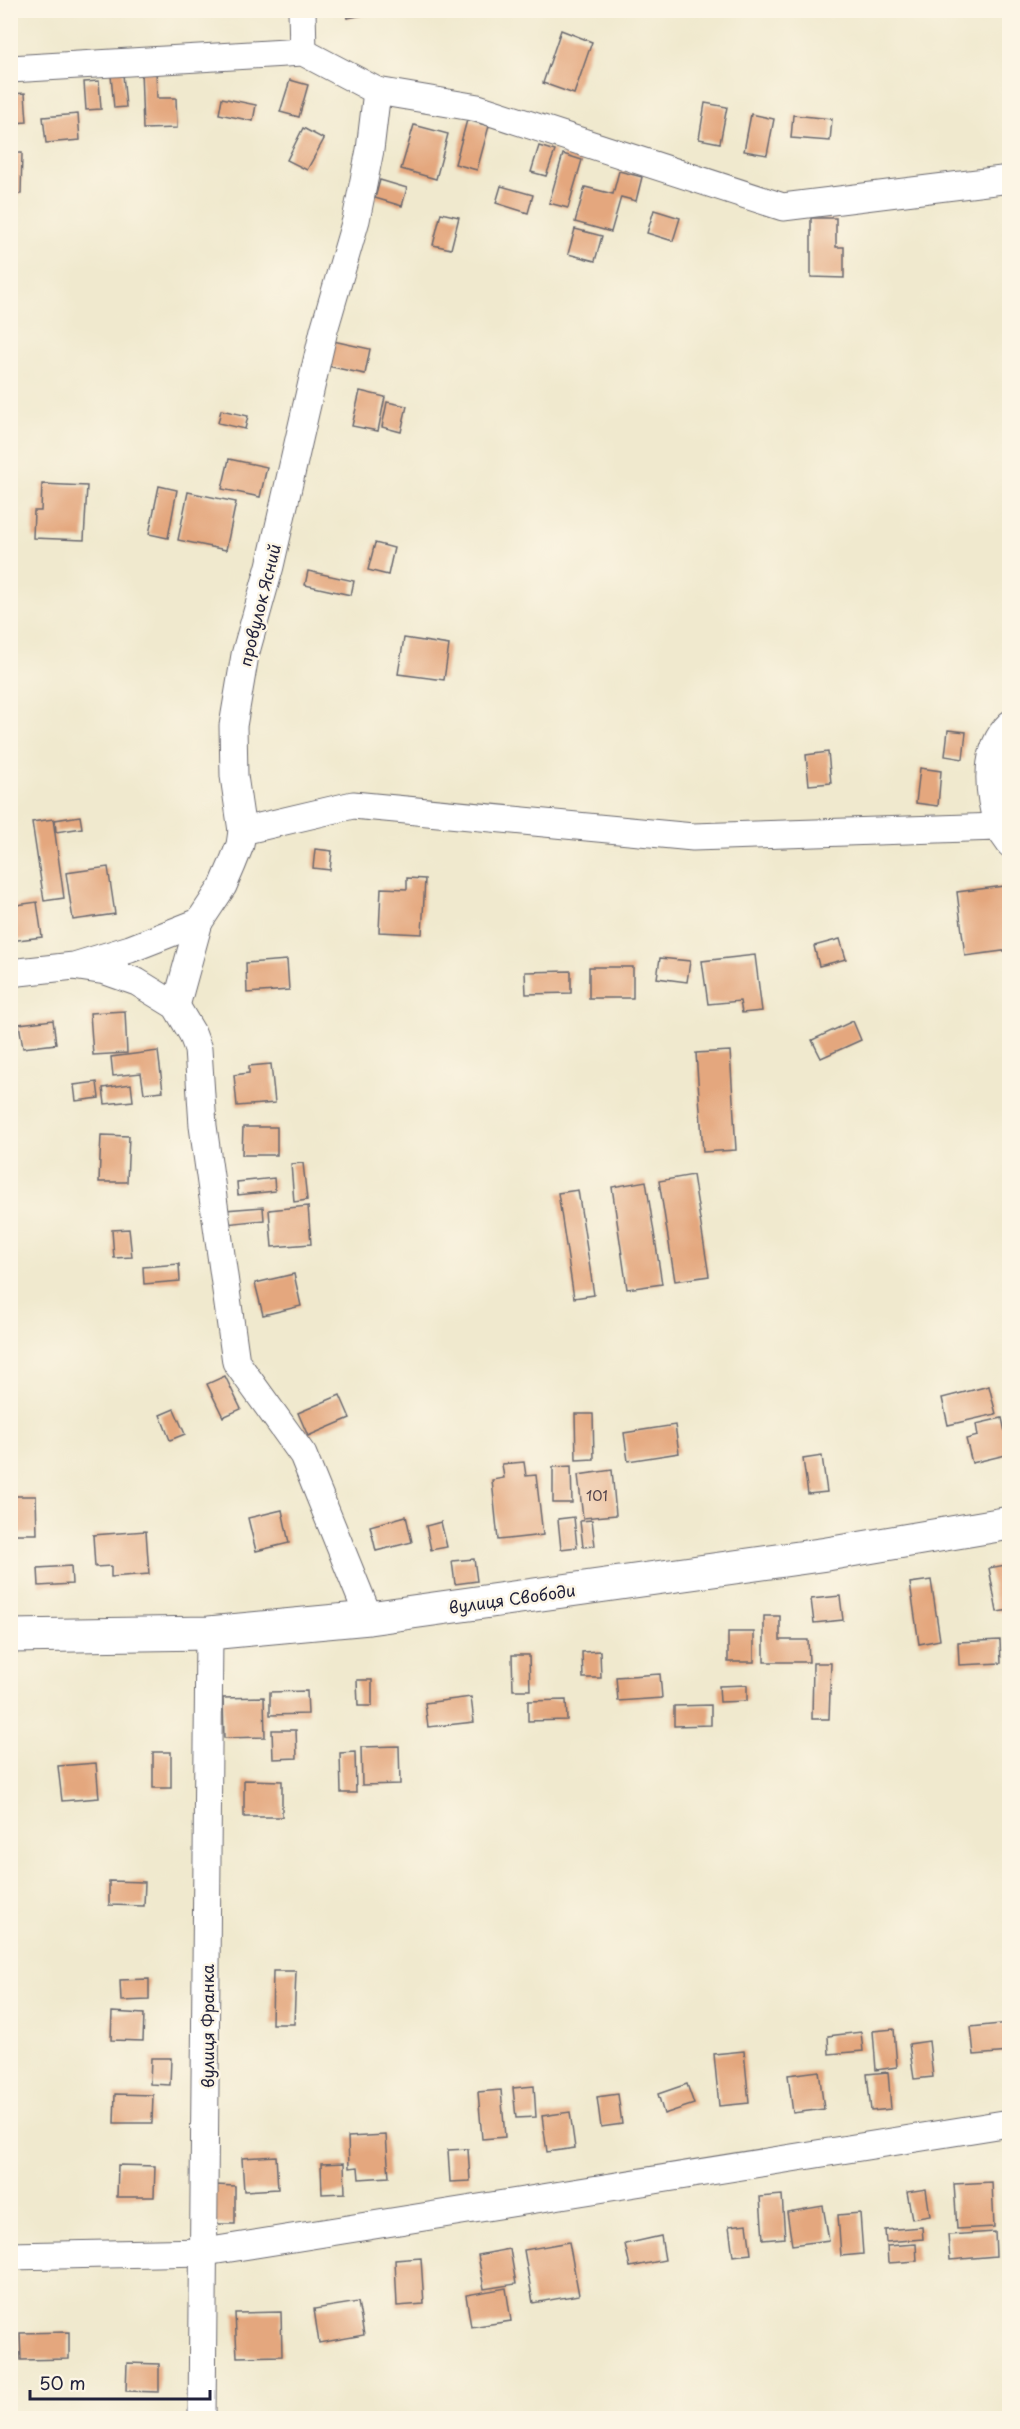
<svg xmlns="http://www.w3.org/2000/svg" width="1020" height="2429" font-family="'Playpen Sans',sans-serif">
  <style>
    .building { fill: #e4a77e }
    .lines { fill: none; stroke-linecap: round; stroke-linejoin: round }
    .minor-casing { stroke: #6a686e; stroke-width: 29 }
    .tertiary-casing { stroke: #6a686e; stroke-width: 35 }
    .minor { stroke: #fff; stroke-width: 27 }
    .tertiary { stroke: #fff; stroke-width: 33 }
    .labels { text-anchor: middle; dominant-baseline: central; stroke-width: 5; stroke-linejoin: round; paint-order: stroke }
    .number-label { font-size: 14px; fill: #52434c }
    .street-label { font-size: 16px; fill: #22223b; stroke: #fcf5e5 }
  </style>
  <rect width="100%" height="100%" fill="#fcf5e5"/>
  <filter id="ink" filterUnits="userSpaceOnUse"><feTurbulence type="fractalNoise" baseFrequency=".0167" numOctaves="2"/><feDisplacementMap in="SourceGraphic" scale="12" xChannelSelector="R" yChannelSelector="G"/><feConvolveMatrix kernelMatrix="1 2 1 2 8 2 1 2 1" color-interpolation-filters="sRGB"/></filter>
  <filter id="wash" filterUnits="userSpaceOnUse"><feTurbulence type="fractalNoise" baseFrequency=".008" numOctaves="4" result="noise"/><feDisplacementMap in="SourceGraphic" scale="24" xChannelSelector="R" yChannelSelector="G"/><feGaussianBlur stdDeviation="1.35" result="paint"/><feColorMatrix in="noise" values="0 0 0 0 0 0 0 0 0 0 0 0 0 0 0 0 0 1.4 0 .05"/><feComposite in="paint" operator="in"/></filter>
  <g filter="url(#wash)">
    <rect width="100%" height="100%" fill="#f0e9ce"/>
    <g id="blocks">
      <!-- building -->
      <g class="building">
        <polygon points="346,10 363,10 364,15 347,18"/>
        <polygon points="561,30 592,42 574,94 543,83"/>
        <polygon points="122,63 126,107 114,108 110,65"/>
        <polygon points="141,69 156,69 157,98 176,98 177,128 143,129"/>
        <polygon points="290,80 308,85 299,117 280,112"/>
        <polygon points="99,81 101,109 86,110 84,82"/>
        <polygon points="25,93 27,122 14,123 15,131 10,131 10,97 12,94"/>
        <polygon points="222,98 256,105 253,121 219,114"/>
        <polygon points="705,103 727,107 720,143 699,139"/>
        <polygon points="78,114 80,140 46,143 43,117"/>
        <polygon points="751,114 774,119 767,155 744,151"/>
        <polygon points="793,115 832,119 830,141 791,138"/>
        <polygon points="467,120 489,126 477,170 455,164"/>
        <polygon points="414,125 448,134 436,179 401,169"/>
        <polygon points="303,128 324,139 307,170 287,160"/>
        <polygon points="539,146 555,151 546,176 531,172"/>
        <polygon points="10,153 22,153 21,194 10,194"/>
        <polygon points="563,154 582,160 568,208 549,203"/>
        <polygon points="619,171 642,177 636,201 621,197 611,232 575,222 585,187 613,194"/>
        <polygon points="380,180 407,188 402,206 375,198"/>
        <polygon points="501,186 533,195 528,213 496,203"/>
        <polygon points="654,210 680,218 673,241 647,233"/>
        <polygon points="441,213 459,217 451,249 433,245"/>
        <polygon points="811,218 836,218 836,247 844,247 844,278 811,277"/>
        <polygon points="575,229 602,236 595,261 568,254"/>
        <polygon points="333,341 370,349 365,374 327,366"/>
        <polygon points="360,391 385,397 378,431 352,426"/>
        <polygon points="387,402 407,406 401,432 382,427"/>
        <polygon points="221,410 248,416 245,429 218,423"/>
        <polygon points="229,459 267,467 260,497 222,489"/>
        <polygon points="42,484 87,486 84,540 33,538 34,511 41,511"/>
        <polygon points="159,486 177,490 168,538 149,534"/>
        <polygon points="188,492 236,502 226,550 178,540"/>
        <polygon points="375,543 394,548 388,575 368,570"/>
        <polygon points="308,571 354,581 351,595 305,585"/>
        <polygon points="404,638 449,645 444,680 398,674"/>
        <polygon points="948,730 966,732 963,759 945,756"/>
        <polygon points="828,752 831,783 809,785 806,755"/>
        <polygon points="920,768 941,771 938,806 916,803"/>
        <polygon points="80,816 82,828 56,832 55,820"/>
        <polygon points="53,819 64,898 44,901 32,822"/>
        <polygon points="315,849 332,851 330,870 313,868"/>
        <polygon points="108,867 115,914 73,920 66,873"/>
        <polygon points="407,878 425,879 422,934 379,932 381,888 407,889"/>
        <polygon points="1004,886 1010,930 1010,950 965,956 957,892"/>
        <polygon points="37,902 42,937 10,941 10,906"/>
        <polygon points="840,939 846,959 819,966 814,946"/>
        <polygon points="755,955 762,1011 742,1013 740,1001 708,1004 702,961"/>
        <polygon points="660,958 690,961 687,982 657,978"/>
        <polygon points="287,960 289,990 247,993 246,963"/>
        <rect x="589" y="967" width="44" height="31"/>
        <polygon points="571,971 571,993 526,994 525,972"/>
        <polygon points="125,1011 127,1053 93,1055 90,1013"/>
        <polygon points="53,1020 56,1044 23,1048 19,1024"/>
        <polygon points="853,1021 861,1040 821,1058 812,1040"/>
        <polygon points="158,1051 163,1091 144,1093 141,1073 113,1076 111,1057"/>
        <polygon points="730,1051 736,1150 703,1152 696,1053"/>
        <polygon points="271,1064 275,1103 237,1106 234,1075 249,1073 249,1066"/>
        <polygon points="97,1082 99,1098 76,1101 74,1085"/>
        <polygon points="131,1084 133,1101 105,1104 103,1088"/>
        <polygon points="243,1127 277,1127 277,1155 242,1155"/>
        <polygon points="101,1135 129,1136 127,1182 99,1182"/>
        <polygon points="303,1163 307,1200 294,1202 291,1164"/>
        <polygon points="693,1175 709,1276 675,1281 659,1181"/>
        <polygon points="274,1178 275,1191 238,1195 237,1182"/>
        <polygon points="646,1181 662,1284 627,1289 612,1187"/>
        <polygon points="578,1190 594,1295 574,1298 558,1193"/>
        <polygon points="308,1206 311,1244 272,1247 269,1210"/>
        <polygon points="263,1207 264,1220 226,1224 225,1210"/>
        <polygon points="129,1229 132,1257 114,1258 112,1230"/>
        <polygon points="179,1264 180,1281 144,1284 143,1267"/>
        <polygon points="294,1274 301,1306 263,1315 255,1283"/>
        <polygon points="225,1376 241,1409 223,1417 207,1384"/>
        <polygon points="989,1386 996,1414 948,1425 942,1398"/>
        <polygon points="340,1395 350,1418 308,1436 298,1413"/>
        <polygon points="174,1409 185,1434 170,1440 160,1415"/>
        <polygon points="575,1414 593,1414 594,1459 576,1460"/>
        <polygon points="1002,1418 1010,1454 972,1463 966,1439 978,1436 976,1424"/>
        <polygon points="675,1425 679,1453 628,1461 624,1433"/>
        <polygon points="822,1456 827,1492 808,1494 803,1459"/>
        <polygon points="524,1462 526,1476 536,1475 543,1535 498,1540 492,1480 504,1478 502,1464"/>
        <polygon points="571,1466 572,1503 553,1503 553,1467"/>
        <polygon points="612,1470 616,1515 583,1518 578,1475"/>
        <polygon points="10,1496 36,1496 37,1534 10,1534"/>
        <polygon points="282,1510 289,1543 256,1551 248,1518"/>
        <polygon points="406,1516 412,1542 376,1551 370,1526"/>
        <polygon points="574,1517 577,1547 561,1549 558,1519"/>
        <polygon points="592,1520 595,1546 583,1547 580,1521"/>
        <polygon points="441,1522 447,1547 431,1550 426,1526"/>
        <polygon points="146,1531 149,1574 111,1577 111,1566 95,1567 93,1535"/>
        <polygon points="474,1559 477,1581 455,1584 452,1561"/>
        <polygon points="1005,1565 1010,1590 1010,1610 997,1612 989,1568"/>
        <polygon points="71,1566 72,1584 39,1586 38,1568"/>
        <polygon points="931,1580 940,1640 919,1644 910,1583"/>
        <polygon points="840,1596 843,1620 814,1623 811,1599"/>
        <polygon points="764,1616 780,1616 780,1640 808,1640 809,1662 764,1662"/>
        <rect x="728" y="1632" width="26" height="30"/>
        <polygon points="1000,1640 1001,1663 959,1665 958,1642"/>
        <polygon points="600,1651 601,1678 583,1678 582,1652"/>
        <polygon points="512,1655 529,1655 530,1690 513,1690"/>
        <polygon points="813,1663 831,1663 829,1719 812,1719"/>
        <polygon points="660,1674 662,1698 618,1701 616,1677"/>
        <polygon points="357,1680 372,1680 372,1706 358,1706"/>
        <polygon points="747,1685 747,1701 720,1702 719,1686"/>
        <polygon points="307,1691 308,1714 270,1715 270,1692"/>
        <polygon points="264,1697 265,1737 224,1738 223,1698"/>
        <polygon points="471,1697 474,1722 428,1727 425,1703"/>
        <polygon points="566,1700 567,1720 528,1721 528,1701"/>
        <polygon points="711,1705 711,1725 674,1726 674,1706"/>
        <polygon points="272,1730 296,1730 297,1758 273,1759"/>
        <polygon points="399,1746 400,1784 362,1785 361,1747"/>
        <rect x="153" y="1752" width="18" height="36"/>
        <polygon points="355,1752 356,1793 341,1793 340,1753"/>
        <polygon points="96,1763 99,1798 62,1801 58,1766"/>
        <polygon points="244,1780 282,1781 282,1817 244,1817"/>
        <polygon points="109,1881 145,1882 144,1906 109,1905"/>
        <polygon points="273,1971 296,1971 294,2024 272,2024"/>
        <polygon points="149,1979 149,2000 121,2001 120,1980"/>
        <polygon points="112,2012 144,2014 143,2041 111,2040"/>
        <polygon points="1010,2023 1010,2052 974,2055 971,2027"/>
        <polygon points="894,2029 897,2067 876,2070 873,2031"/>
        <polygon points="861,2032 863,2051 829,2054 828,2036"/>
        <polygon points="929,2041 933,2077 914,2079 909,2044"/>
        <polygon points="744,2051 749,2103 719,2106 714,2054"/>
        <polygon points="151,2058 171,2058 170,2085 150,2084"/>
        <polygon points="819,2071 824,2109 793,2113 788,2075"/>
        <polygon points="888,2072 891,2109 871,2111 867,2074"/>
        <polygon points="687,2084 694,2104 664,2114 658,2094"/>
        <polygon points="534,2086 536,2117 516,2118 513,2088"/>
        <polygon points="501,2090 505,2137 482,2139 478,2092"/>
        <polygon points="115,2094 153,2095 152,2123 114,2123"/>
        <polygon points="618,2094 622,2124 601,2127 597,2097"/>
        <polygon points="570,2112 575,2148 547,2152 542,2116"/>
        <polygon points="386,2135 389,2177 359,2179 358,2167 349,2168 348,2137"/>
        <polygon points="468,2149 470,2181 450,2182 448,2150"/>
        <polygon points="276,2156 278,2189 244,2191 242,2158"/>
        <polygon points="344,2163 345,2193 322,2194 321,2164"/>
        <polygon points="118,2165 155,2166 154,2197 117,2197"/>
        <polygon points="992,2182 994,2227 957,2229 954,2184"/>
        <polygon points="215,2185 235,2186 235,2224 214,2224"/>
        <polygon points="926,2189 930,2216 912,2219 907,2192"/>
        <polygon points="782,2195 785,2238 763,2240 760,2197"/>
        <polygon points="1010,2201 1010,2239 1008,2239 1005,2202"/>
        <polygon points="823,2206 829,2240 792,2245 787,2212"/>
        <polygon points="860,2213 863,2254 841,2256 838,2215"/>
        <polygon points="747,2224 751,2254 733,2256 729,2226"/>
        <polygon points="922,2227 923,2239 886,2242 885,2230"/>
        <polygon points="995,2232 996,2256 950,2260 948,2235"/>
        <polygon points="661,2236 665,2260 630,2267 625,2244"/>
        <polygon points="569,2242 579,2295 533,2303 524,2250"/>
        <polygon points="916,2244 917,2261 888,2263 887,2246"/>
        <polygon points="510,2249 516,2284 484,2289 478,2255"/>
        <polygon points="421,2258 424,2304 397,2306 395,2260"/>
        <polygon points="506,2288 511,2321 471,2327 466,2295"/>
        <polygon points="358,2302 364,2335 319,2343 314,2309"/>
        <polygon points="281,2312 282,2356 237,2357 235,2313"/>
        <polygon points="69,2332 69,2359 21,2360 20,2333"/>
        <polygon points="127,2363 159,2364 159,2392 126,2391"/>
      </g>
    </g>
  </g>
  <g filter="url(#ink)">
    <use href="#blocks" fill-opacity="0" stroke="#6a686e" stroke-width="1.5"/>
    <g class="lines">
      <!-- minor casing -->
      <g class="minor-casing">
        <g id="minor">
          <polyline points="302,10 303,52"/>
          <polyline points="10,69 303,52 377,91 478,108 783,207 1010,179"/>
          <path d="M 998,827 C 988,793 982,751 1010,724"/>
          <polyline points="242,831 353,805 693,837 998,827 1010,844"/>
          <polyline points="79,967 106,971 137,982 176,1006 192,1033 198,1049 203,1126 236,1362 303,1455 369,1618"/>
          <polyline points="10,973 74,966 130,949 199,922 223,886 232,865 240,845 242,831 234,776 233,726 245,655 270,566 324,330 356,220 370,150 377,91"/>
          <polyline points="176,1006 199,922"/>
          <polyline points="10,2256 205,2252 1010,2123"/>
          <polyline points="202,2418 209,1633"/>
        </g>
      </g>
      <!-- tertiary casing -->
      <g class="tertiary-casing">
        <polyline id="tertiary" points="10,1636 209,1633 369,1618 827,1554 1010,1523"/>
      </g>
      <!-- minor -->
      <use href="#minor" class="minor"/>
      <!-- tertiary -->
      <use href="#tertiary" class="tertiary"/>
    </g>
  </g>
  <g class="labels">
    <!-- number labels -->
    <g class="number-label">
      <text x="597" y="1495">101</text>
    </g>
    <!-- street labels -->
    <g class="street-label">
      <text transform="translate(259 605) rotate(-76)">провулок Ясний</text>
      <text transform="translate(512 1598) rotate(-8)">вулиця Свободи</text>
      <text transform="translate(207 2026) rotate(-90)">вулиця Франка</text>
    </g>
  </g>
  <!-- margin -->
  <rect width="1020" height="2429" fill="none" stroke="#fcf5e5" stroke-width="36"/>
  <!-- scale -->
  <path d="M30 2390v9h180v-9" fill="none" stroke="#22223b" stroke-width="3"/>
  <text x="39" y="2390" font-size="18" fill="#22223b" stroke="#fcf5e5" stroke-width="4.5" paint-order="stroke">50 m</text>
</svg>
